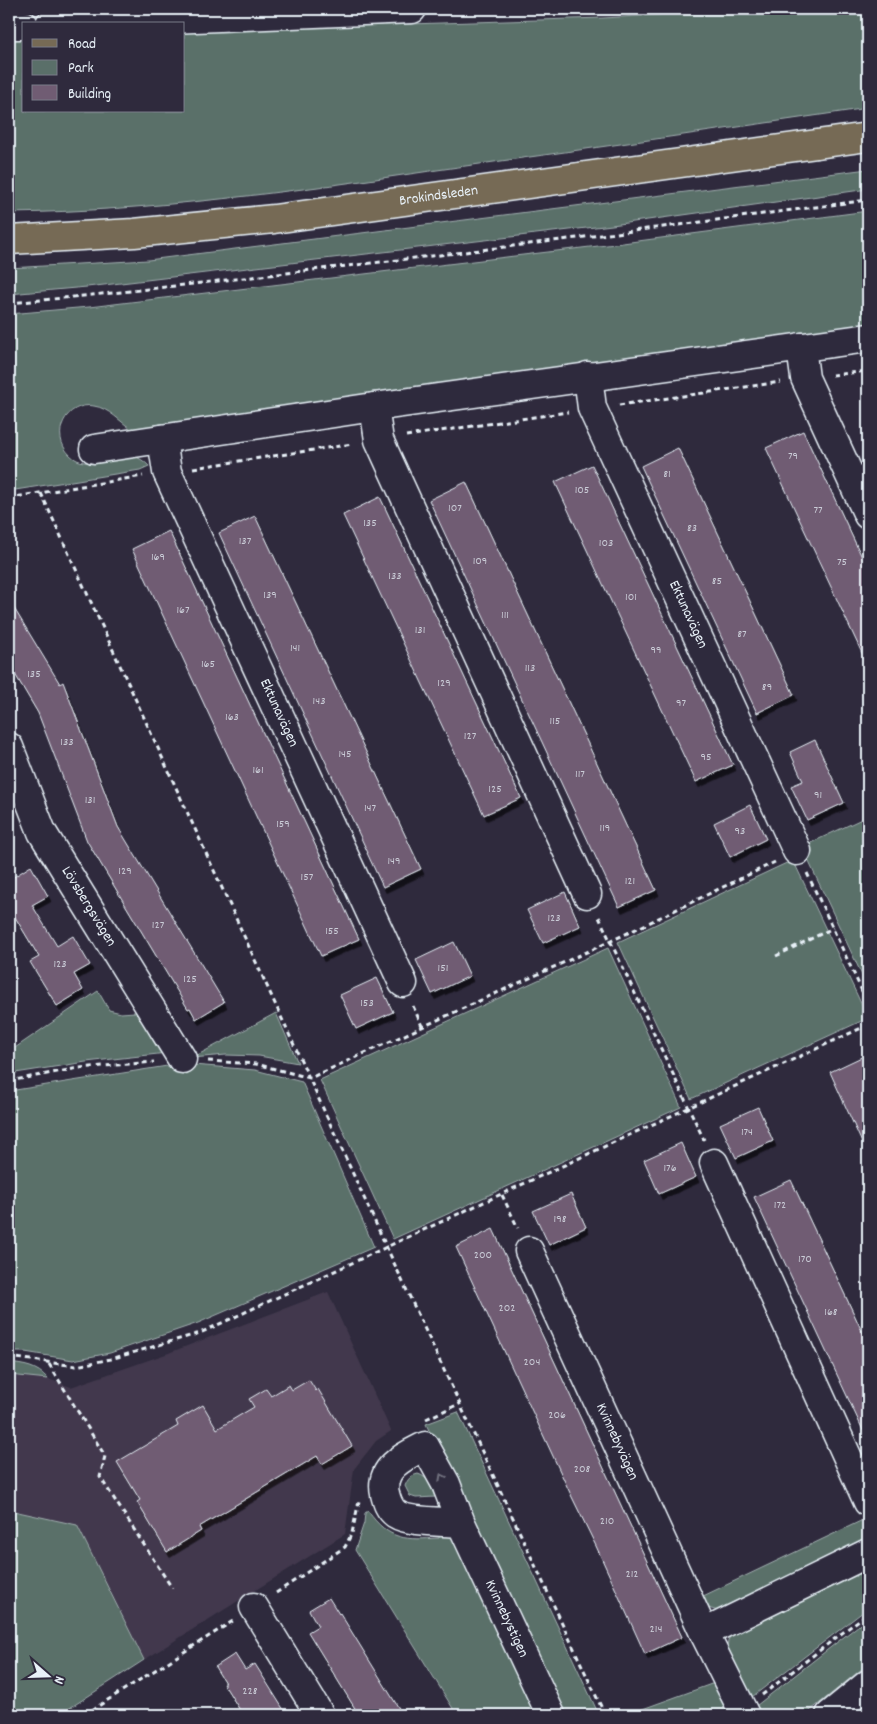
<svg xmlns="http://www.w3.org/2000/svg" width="877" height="1724" font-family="Dekko,sans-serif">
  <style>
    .built { fill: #42394d }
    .green { fill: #5a6f69; stroke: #a1b0b0 }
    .building { fill: #705c73; stroke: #e8f1f8; filter: url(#shadow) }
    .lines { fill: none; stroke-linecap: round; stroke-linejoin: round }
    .minor-casing { stroke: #e8f1f8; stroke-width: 31 }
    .major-casing { stroke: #e8f1f8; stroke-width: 31 }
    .path { stroke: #e8f1f8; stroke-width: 3; stroke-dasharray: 5 4; stroke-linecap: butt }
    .minor { stroke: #2f2a3d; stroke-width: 28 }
    .major { stroke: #766a55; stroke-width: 28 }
    .oneway { stroke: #70707e }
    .labels { text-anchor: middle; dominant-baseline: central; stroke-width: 5; stroke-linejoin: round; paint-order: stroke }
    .number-label { font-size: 12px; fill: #caccd7 }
    .street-label { font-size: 15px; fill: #e8f1f8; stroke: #2f2a3d }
  </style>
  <defs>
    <filter id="shadow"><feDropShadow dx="3" dy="5.5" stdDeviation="0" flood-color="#0009"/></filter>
  </defs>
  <rect width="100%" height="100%" fill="#2f2a3d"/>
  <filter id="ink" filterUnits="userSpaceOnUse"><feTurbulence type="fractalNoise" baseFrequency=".02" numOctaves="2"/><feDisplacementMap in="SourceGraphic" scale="10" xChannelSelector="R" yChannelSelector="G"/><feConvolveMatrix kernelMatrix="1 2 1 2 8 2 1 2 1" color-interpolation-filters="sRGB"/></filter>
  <g filter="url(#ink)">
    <!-- built -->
    <polygon class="built" points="328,1292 391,1431 376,1441 354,1469 345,1534 144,1660 77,1525 9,1510 9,1375 48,1379 71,1387 166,1354"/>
    <!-- green -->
    <g class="green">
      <path d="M 758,9 L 868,9 L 868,108 C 725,129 581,150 437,170 C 295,191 153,211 9,213 L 9,39 L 24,38 L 24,111 L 184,111 L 184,31 L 603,18 Z"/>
      <polygon points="868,169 868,189 612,225 87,287 9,294 9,268 148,260"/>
      <path d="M 868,211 L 868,325 L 133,430 C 120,422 109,408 94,406 C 66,401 49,435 70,455 C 88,473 114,452 133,456 C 140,458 144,461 149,466 L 140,470 L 9,491 L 9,314 L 89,307 L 615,244 Z"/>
      <polygon points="868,816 868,988 802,847"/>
      <polygon points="793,860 868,1018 691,1099 618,942"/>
      <polygon points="608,948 681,1107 393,1239 320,1080"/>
      <polygon points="98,991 109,1010 121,1013 135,1012 143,1015 167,1053 86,1062 9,1074 9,1052"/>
      <polygon points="276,1013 298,1063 259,1056 226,1055 192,1058"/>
      <polygon points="180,1064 255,1070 302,1082 374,1247 198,1323 110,1353 73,1360 25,1352 9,1352 9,1091"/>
      <path d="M 9,1363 C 24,1365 37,1366 48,1379 L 9,1375 Z"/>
      <polygon points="458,1412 599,1715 563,1715 426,1424"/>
      <path d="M 418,1474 C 429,1477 431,1488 435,1497 L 416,1498 L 410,1496 L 405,1486 C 408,1479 410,1476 418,1474 Z"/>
      <polygon points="9,1510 77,1525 144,1660 59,1715 9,1715"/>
      <path d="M 368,1511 C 389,1541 406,1540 439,1538 L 440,1530 L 453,1537 L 539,1715 L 457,1715 L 355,1550 L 364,1523 L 365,1513 Z"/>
      <polygon points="867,1518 868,1534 866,1542 718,1611 705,1607 699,1598"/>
      <polygon points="868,1566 868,1608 748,1700 727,1650 728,1640 733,1632"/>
      <polygon points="868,1618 868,1664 805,1715 757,1715 752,1709"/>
      <polygon points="717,1682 729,1711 724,1715 626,1715"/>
    </g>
    <!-- building -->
    <g class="building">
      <polygon points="803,431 868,570 868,666 766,448"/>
      <polygon points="678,448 794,695 757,713 641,466"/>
      <polygon points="592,465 733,765 696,782 555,482"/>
      <polygon points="466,482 656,890 619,907 429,500"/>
      <polygon points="380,497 521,798 484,815 343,515"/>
      <polygon points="255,516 421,869 383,887 367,853 368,853 219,533"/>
      <polygon points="169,531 359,939 321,956 132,549"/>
      <polygon points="9,600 60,684 63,682 118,827 224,1002 196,1019 190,1008 188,1009 87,841 38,713 9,664"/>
      <polygon points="815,740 844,803 807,820 791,786 803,781 790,752"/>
      <polygon points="750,805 766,839 730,857 714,823"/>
      <polygon points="31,866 48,896 32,905 57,946 73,936 90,965 74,974 83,990 57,1006 30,962 39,957 9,907 9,880"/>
      <polygon points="565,892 580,926 543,943 527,910"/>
      <polygon points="454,942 470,976 432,994 416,960"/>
      <polygon points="377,978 393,1012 356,1029 340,995"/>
      <polygon points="868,1054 868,1156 830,1072"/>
      <polygon points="758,1107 773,1141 736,1158 720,1124"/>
      <polygon points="681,1143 696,1177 659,1194 644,1160"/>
      <polygon points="791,1180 868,1344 868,1441 754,1197"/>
      <polygon points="571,1194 586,1227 549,1245 533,1211"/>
      <polygon points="493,1229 682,1637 645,1654 596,1546 571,1495 456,1247"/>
      <polygon points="309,1380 316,1391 318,1389 352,1446 322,1464 317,1456 199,1527 201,1531 167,1552 137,1502 140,1500 117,1462 178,1426 176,1421 203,1405 217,1429 254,1407 249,1399 266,1389 271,1396 289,1385 292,1390"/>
      <polygon points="329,1598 339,1614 340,1613 403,1715 359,1715 308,1632 318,1626 309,1610"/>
      <polygon points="235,1654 245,1670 255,1664 287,1715 243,1715 223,1683 225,1683 215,1667"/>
    </g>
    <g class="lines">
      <!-- minor casing -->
      <g class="minor-casing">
        <g id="minor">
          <polyline points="50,24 412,9"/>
          <polyline points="9,25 24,25"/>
          <polyline points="801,347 805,378 868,515"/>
          <path id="s1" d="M 588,376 L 592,408 L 797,851"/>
          <polyline points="374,407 379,440 587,894"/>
          <path id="s2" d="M 162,439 L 167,472 L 403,983"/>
          <polyline points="94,449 374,407 868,338"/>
          <path id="s3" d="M 9,747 L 42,832 L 182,1059"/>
          <polyline points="714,1163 868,1502"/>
          <path id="s4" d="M 529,1251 L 704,1633 L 745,1715"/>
          <path id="s5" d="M 461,1523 C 444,1521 410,1523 396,1514 C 389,1509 387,1502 385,1494 C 379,1467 405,1456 425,1446 L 446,1484 L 461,1523 L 551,1715"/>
          <polyline points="254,1607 320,1715"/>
          <polyline points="704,1633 868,1553"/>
          <polyline points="830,1715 868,1684"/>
        </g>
      </g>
      <!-- major casing -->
      <g class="major-casing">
        <g id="major">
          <path id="s6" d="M 9,240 L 134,233 L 274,219 L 868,137"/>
        </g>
      </g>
      <!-- path -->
      <g class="path">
        <path d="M 9,303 C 101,295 193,284 286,273 C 480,251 674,226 868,200"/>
        <polyline points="832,375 868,371"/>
        <polyline points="619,405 781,382"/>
        <polyline points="406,436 568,412"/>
        <polyline points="193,468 353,444"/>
        <polyline points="41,493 387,1248 605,1715"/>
        <polyline points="9,498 143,476"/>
        <polyline points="807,873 868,1004"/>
        <polyline points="599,917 704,1140"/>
        <polyline points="776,956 833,928"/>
        <polyline points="413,1006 422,1026"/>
        <polyline points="208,1061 256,1064 310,1078 611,941 775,862"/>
        <polyline points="9,1081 79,1068 154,1062"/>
        <polyline points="502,1195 518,1228"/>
        <polyline points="9,1357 76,1366 111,1359 200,1333 868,1025"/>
        <polyline points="49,1364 105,1456 100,1477 172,1588"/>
        <polyline points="426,1419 459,1404"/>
        <polyline points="276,1593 345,1547 352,1533 359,1501"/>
        <polyline points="762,1695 868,1613"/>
        <polyline points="84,1715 233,1621"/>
      </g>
      <!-- minor -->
      <use href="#minor" class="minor"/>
      <!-- major -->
      <use href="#major" class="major"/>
    </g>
    <!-- one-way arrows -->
    <defs><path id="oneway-chevron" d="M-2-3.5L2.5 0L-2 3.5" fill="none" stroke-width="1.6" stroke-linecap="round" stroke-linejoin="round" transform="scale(1.25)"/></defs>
    <use class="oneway" href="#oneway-chevron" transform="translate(442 1477) rotate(-118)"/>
  </g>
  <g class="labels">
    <!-- number labels -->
    <g class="number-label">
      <text x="793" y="456">79</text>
      <text x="667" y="474">81</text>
      <text x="582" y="490">105</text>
      <text x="455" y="508">107</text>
      <text x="818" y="510">77</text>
      <text x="370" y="523">135</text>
      <text x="692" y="528">83</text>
      <text x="245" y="541">137</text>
      <text x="606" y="543">103</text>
      <text x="158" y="557">169</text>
      <text x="480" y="561">109</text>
      <text x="842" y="562">75</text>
      <text x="395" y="576">133</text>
      <text x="717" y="581">85</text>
      <text x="270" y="595">139</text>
      <text x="631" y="597">101</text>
      <text x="183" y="610">167</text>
      <text x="505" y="615">111</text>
      <text x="420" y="630">131</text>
      <text x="742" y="634">87</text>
      <text x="295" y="648">141</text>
      <text x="656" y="650">99</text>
      <text x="208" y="664">165</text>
      <text x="530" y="668">113</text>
      <text x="34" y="674">135</text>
      <text x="444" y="683">129</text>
      <text x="767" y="687">89</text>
      <text x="319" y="701">143</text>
      <text x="681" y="703">97</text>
      <text x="232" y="717">163</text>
      <text x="555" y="721">115</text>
      <text x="470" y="736">127</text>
      <text x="67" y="742">133</text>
      <text x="345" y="754">145</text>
      <text x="706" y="757">95</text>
      <text x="258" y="770">161</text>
      <text x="580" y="774">117</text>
      <text x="495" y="789">125</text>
      <text x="818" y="795">91</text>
      <text x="90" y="800">131</text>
      <text x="370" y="808">147</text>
      <text x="283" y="824">159</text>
      <text x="605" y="828">119</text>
      <text x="740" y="831">93</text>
      <text x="394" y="861">149</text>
      <text x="125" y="871">129</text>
      <text x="307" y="877">157</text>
      <text x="630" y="881">121</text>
      <text x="554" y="918">123</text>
      <text x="158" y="925">127</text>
      <text x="332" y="931">155</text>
      <text x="60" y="964">123</text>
      <text x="443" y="968">151</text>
      <text x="190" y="979">125</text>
      <text x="367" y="1003">153</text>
      <text x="747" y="1132">174</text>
      <text x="670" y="1168">176</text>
      <text x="780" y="1205">172</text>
      <text x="560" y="1219">198</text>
      <text x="483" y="1255">200</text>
      <text x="805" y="1259">170</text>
      <text x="507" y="1308">202</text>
      <text x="831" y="1312">168</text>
      <text x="532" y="1362">204</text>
      <text x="557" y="1415">206</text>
      <text x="582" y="1469">208</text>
      <text x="607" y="1521">210</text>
      <text x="632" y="1574">212</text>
      <text x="656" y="1629">214</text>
      <text x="250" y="1691">228</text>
    </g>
    <!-- street labels -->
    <g class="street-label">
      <text stroke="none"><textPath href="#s6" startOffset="432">Brokindsleden</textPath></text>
      <text stroke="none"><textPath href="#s1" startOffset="260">Ektunavägen</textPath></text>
      <text stroke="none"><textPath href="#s2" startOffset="299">Ektunavägen</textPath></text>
      <text stroke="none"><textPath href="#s3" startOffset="179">Lövsbergsvägen</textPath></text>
      <text stroke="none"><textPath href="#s4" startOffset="210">Kvinnebyvägen</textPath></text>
      <text stroke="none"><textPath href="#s5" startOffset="349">Kvinnebystigen</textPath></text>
    </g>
  </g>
  <!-- margin -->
  <rect width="877" height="1724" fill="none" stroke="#2f2a3d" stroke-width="30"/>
  <rect x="15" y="15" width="847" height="1694" fill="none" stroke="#e8f1f8" stroke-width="2" filter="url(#ink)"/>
  <!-- legend -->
  <rect x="22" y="22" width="162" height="90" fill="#2f2a3d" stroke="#797a88"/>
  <rect x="32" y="39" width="25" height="8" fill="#766a55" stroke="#797a88"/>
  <text x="68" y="48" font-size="15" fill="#e8f1f8">Road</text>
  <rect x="32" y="60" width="25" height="15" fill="#5a6f69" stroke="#797a88"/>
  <text x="68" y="72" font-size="15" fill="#e8f1f8">Park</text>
  <rect x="32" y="85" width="25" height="15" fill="#705c73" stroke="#797a88"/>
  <text x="68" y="98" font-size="15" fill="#e8f1f8">Building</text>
  <!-- north arrow -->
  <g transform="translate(48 1676) rotate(110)" stroke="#2f2a3d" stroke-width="4" paint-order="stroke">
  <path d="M0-4L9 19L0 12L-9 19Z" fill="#e8f1f8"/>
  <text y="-8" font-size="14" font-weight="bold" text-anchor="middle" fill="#e8f1f8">N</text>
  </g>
</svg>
